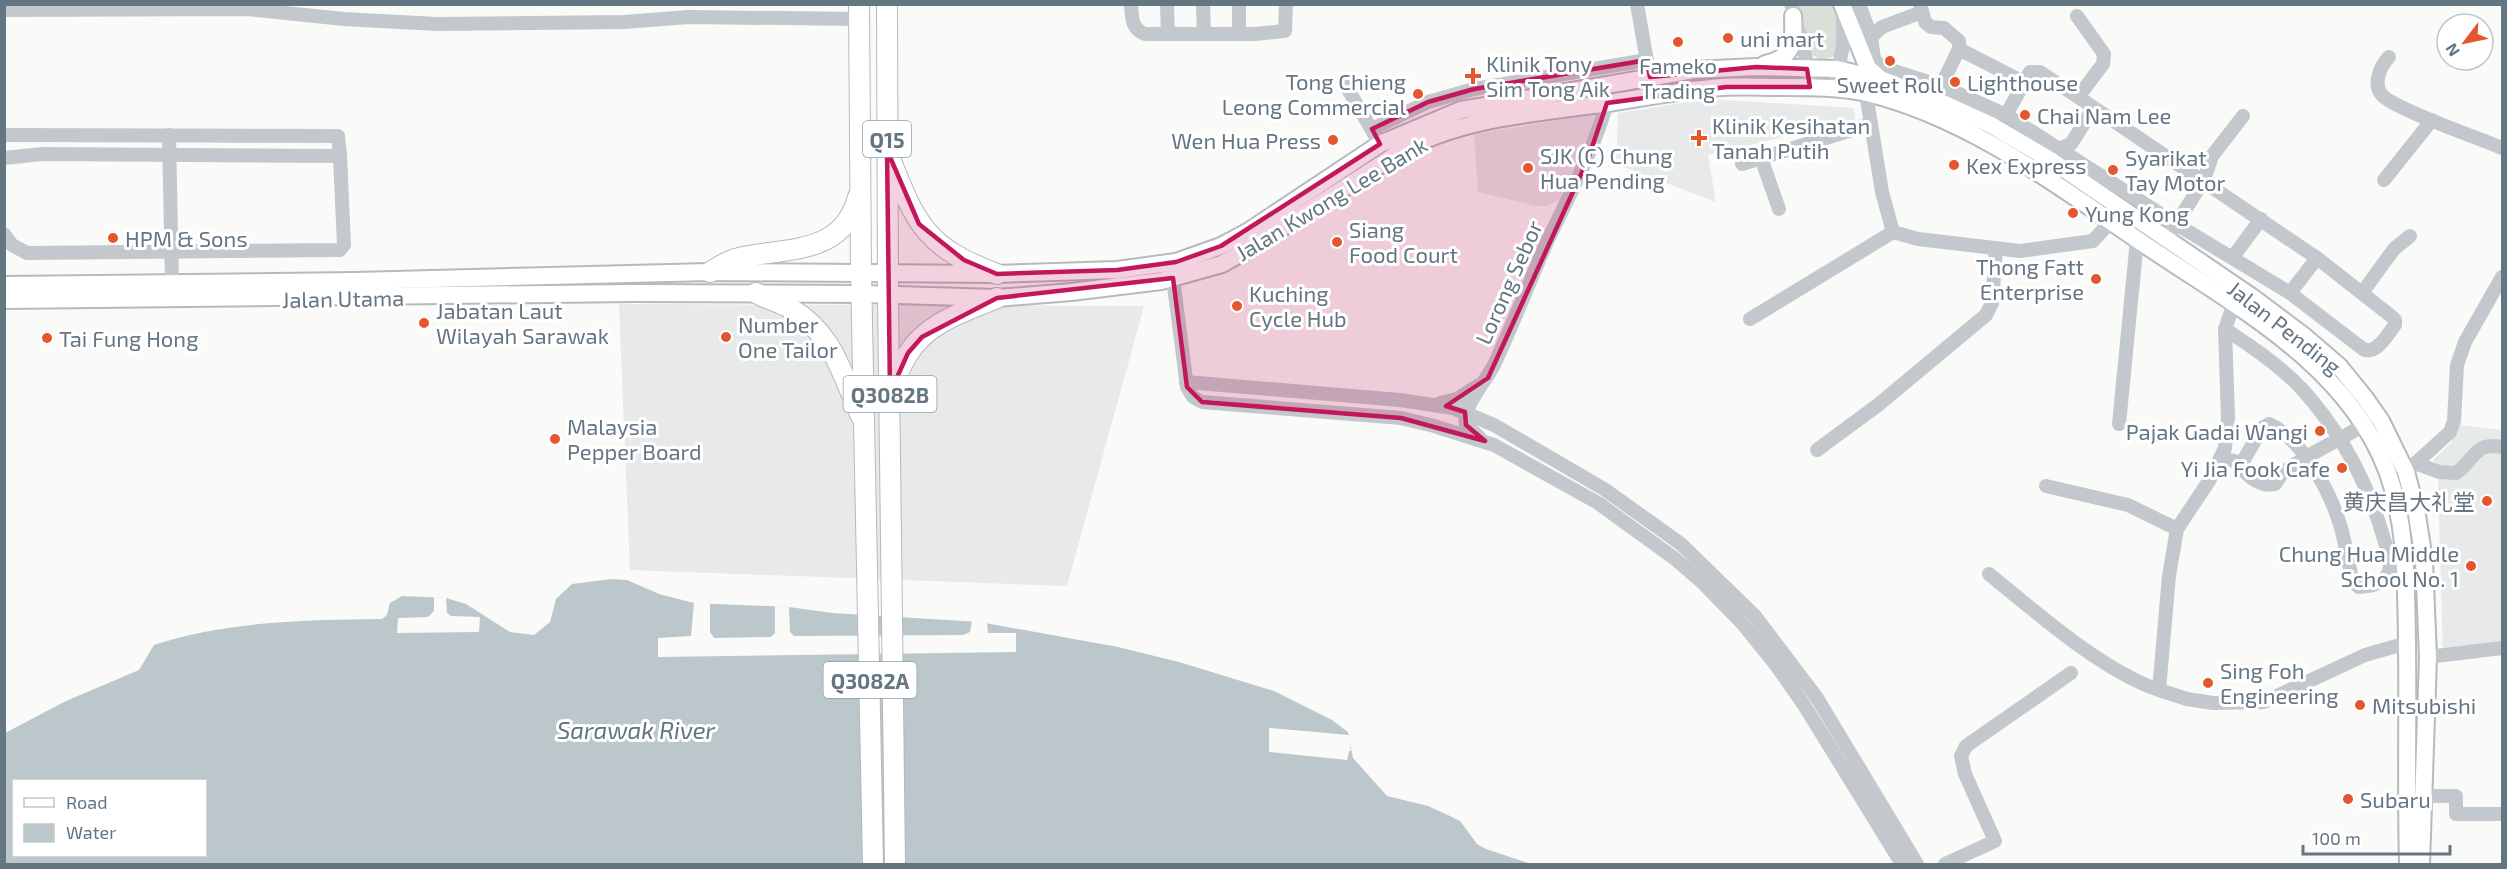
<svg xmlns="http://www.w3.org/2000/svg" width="2507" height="869" font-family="'Exo 2','Noto Sans SC',sans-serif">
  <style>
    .built { fill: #e8e9e9 }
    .green { fill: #dadfd7 }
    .water { fill: #bbc7cb; fill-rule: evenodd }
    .pier { fill: #fafaf8 }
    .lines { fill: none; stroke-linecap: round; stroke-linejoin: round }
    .major-casing { stroke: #b5babe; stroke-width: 20 }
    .highway-casing { stroke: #b4b9bd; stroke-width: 22 }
    .minor { stroke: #c3c8cc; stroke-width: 14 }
    .major { stroke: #fff; stroke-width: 16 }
    .highway { stroke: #fff; stroke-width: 20 }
    .marked { fill: #c2185b; fill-opacity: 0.2; stroke: #c2185b; stroke-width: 4.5; stroke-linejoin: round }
    .poi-dot { fill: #e4572e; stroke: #fff; stroke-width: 2 }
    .labels { text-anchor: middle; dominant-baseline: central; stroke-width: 6; stroke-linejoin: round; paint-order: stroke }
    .shield { fill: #fff; stroke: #939fa8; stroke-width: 1.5 }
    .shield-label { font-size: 21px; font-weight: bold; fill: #657683 }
    .poi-label { font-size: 22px; fill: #657683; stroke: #fff; text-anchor: start }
    .street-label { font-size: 22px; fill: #657683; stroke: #fff }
    .water-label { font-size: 24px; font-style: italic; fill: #60757c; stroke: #fff }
  </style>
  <rect width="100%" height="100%" fill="#fafaf8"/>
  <!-- built -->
  <g class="built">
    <polygon points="1707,99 1854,108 1855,120 1708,155 1716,202 1616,164 1618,113"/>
    <polygon points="1595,114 1593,144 1561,200 1546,206 1536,206 1478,192 1474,134"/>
    <polygon points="619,304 1144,306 1067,586 630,570"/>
    <polygon points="2461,425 2502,430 2502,649 2443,655 2438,483 2434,459 2451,443"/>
  </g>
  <!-- green -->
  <polygon class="green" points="1798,5 1835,5 1838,29 1835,56 1821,60 1811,54"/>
  <!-- water -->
  <path class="water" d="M 611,579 L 627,580 L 659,594 L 694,603 L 789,607 L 832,613 L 980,622 L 1118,647 L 1179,662 L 1274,691 L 1332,720 L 1348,732 L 1353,758 L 1387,796 L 1428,806 L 1450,816 L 1460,821 L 1477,844 L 1486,849 L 1531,864 L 5,864 L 5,733 L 66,701 L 139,670 L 154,645 C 226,621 307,620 382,619 L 387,615 L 390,603 L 402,596 L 446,598 L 466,604 L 510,632 L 534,635 L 550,622 L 556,599 L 572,584 ZM 14,780 L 206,780 L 206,856 L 14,856 Z"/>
  <!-- pier -->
  <g class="pier">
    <polygon points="434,597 446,598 447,613 451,616 480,617 479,632 397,633 398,618 428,617 434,611"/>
    <polygon points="710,602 710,632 714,638 771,637 775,633 775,606 789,607 790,632 794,636 963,635 970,632 972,621 987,622 988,633 1016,633 1016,652 658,657 658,638 691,636 694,603"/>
    <polygon points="1269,728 1349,735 1351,751 1349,751 1347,760 1269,752"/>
  </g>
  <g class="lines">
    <!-- major casing -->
    <g class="major-casing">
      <g id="major">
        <polyline points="1842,4 1868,68 1880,79"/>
        <path d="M 1765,64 C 1795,58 1794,41 1793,16"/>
        <polyline points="4,285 355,281 710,272 997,274 1117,270 1176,262 1221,246 1249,231 1380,144 1461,110 1694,70 1756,67 1837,69 1880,79 1945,104 1991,125 2052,161 2252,297 2304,336 2339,366 2365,398 2381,421 2406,472 2416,509 2424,560 2428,657 2421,864"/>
        <path d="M 4,300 L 633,293 L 862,294 L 997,298 L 1071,292 L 1161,281 L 1222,264 L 1254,246 L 1400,152 C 1463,117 1538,113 1608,103 C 1646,97 1683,90 1722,87 C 1742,86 1763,87 1783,87 C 1811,87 1840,87 1867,93 C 1982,121 2076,201 2174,264 C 2255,317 2349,373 2386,468 C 2407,522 2406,585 2407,642 C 2408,716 2406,790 2408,864"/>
      </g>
    </g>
    <!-- highway casing -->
    <g class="highway-casing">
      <g id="highway">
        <polyline points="859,4 861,272 873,864"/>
        <polyline points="887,4 888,295 895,864"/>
        <path d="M 891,161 C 917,227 928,248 997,274"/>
        <path d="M 710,272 C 719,267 728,260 739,258 C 786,247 843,256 858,197"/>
        <path d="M 756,293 C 767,299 779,302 790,308 C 834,334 841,373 861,416"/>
        <path d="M 892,388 C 897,377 901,364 908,354 C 926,323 966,311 997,298"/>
      </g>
    </g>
    <!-- minor -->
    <g class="minor">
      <path d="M 1131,4 C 1132,17 1131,29 1145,34 L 1255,34 L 1285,31 L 1286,4"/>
      <polyline points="1167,4 1168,34"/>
      <polyline points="1203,4 1204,34"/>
      <polyline points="1239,4 1239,33"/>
      <polyline points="1637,4 1648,67"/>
      <polyline points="1791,4 1806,59 1810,87"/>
      <path d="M 1859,4 L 1871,37 L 1874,59 L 1881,67 L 1941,86 L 2006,115 L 2176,224 L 2290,293 L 2363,349 C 2376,356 2387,335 2395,325 L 2395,320 L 2391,316 L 2317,258 L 2078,97 L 2103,64 L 2104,54 L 2077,16"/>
      <polyline points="1920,4 1925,22 1931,27 1944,28 1959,41 1959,49 1941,86"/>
      <polyline points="4,10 247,9 344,19 437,24 624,22 688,17 859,19"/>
      <polyline points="1871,37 1882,27 1922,12"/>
      <polyline points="1959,49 2023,82"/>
      <path d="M 2389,57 C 2381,65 2372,84 2382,95 C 2394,109 2481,139 2502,148"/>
      <polyline points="1346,86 1376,137"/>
      <polyline points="1834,88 1843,46 1843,16"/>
      <polyline points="1866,93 1882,192 1893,232"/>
      <polyline points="2006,115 2030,72 2040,72 2078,97"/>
      <polyline points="1372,129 1428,102 1474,89 1647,60"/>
      <polyline points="4,135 338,136 340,156"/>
      <polyline points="169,135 172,283"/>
      <polyline points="2058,153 2061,148 2071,144 2093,109"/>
      <polyline points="4,158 42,154 340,156 344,245 340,250 27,253 12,245 4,234"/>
      <polyline points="1761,158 1779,209"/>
      <polyline points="1742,164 1871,124"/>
      <polyline points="2384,180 2432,120"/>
      <polyline points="2171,232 2204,180 2212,156 2243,116"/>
      <polyline points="2233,257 2261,219"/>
      <polyline points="1173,278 1187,387 1193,397 1202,402 1401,418 1434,426 1494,445 1598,503 1674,558 1703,583 1743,624 1776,665 1804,705 1902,864"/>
      <polyline points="2290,293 2317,258"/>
      <polyline points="2362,293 2394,249 2410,236"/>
      <polyline points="1750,319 1893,232 1918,239 2020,251 2093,241 2110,222"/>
      <polyline points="1186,382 1400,400 1453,408 1494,425 1604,489 1681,544 1755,616 1817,698 1917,864"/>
      <polyline points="1440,403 1457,399 1479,385"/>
      <polyline points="2119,424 2137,240"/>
      <path d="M 1479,437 L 1466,425 C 1461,408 1486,381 1494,365 C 1513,324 1529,283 1547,242 C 1569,196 1593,152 1607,103"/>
      <polyline points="1817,450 1878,405 1986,315 1992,303 1996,248"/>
      <path d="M 2222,458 L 2242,463 L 2262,428 L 2269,424 C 2303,439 2331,493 2341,528 C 2346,545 2348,564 2353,582 L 2359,587 C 2370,586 2381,585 2387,575 C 2394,566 2387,549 2384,539 C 2368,483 2341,432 2301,388 C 2279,365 2252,347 2225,329"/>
      <path d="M 2242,463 L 2241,468 C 2250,478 2262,487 2275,484 L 2283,472 L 2306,457 L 2363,426"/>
      <path d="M 2415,463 L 2439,472 L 2456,473 C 2475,460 2474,441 2502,447"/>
      <polyline points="2406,472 2450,432 2454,421 2457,365 2465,342 2502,277"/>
      <polyline points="2046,486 2128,505 2177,529"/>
      <path d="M 1989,574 C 2037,613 2101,670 2159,690 L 2169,576 L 2177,529 L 2209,481 L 2225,448 L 2228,418 L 2225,329 L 2234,303"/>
      <polyline points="2428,657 2502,648"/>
      <polyline points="2159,690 2187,699 2213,703 2264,702 2365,655 2407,643"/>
      <polyline points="2424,796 2456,796 2456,814 2502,814"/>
      <polyline points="1945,864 1995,841 1965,774 1961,756 1966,746 2071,673"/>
    </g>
    <!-- major -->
    <use href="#major" class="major"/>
    <!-- highway -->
    <use href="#highway" class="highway"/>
  </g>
  <!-- marked area -->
  <path class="marked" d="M 1647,60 L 1650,77 L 1756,67 L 1807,69 L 1810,87 L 1726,87 L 1607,103 L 1588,159 L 1488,378 L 1446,406 L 1465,412 L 1466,425 L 1485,441 L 1401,418 L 1202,402 L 1187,387 L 1173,278 L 997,298 L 922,337 L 908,353 L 890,393 L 887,150 L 919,224 L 964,260 L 997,274 L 1117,270 L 1176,262 L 1221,246 L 1380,144 L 1372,129 L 1428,102 L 1474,89 Z"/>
  <!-- markers -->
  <g class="poi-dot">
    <circle cx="1728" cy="38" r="6"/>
    <circle cx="1678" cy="42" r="6"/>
    <circle cx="1890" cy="61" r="6"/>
    <path d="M1470 67h6v6h6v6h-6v6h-6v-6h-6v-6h6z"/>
    <circle cx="1955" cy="82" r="6"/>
    <circle cx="1418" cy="94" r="6"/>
    <circle cx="2025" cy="115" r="6"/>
    <path d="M1696 129h6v6h6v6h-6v6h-6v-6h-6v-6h6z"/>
    <circle cx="1333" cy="140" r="6"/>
    <circle cx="1954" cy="165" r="6"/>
    <circle cx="1528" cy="168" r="6"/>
    <circle cx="2113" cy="170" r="6"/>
    <circle cx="2073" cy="213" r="6"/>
    <circle cx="113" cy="238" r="6"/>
    <circle cx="1337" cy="242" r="6"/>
    <circle cx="2096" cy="279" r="6"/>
    <circle cx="1237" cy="306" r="6"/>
    <circle cx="424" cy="323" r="6"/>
    <circle cx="726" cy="337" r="6"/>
    <circle cx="47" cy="338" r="6"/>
    <circle cx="2320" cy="431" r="6"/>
    <circle cx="555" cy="439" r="6"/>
    <circle cx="2342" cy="468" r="6"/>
    <circle cx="2487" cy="501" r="6"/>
    <circle cx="2471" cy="566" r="6"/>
    <circle cx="2208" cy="683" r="6"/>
    <circle cx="2360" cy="705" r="6"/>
    <circle cx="2348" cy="799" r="6"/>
  </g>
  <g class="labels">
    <!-- shield labels -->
    <g class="shield">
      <rect x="863" y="121" width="48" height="36" rx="4.5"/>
      <rect x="843.5" y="376" width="93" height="36" rx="4.5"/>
      <rect x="823.5" y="662" width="93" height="36" rx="4.5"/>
    </g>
    <g class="shield-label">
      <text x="887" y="139">Q15</text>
      <text x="890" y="394">Q3082B</text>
      <text x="870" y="680">Q3082A</text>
    </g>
    <!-- poi labels -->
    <g class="poi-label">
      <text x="1740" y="38">uni mart</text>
      <text x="1486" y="63">Klinik Tony<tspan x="1486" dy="25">Sim Tong Aik</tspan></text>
      <text x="1678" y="65" text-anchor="middle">Fameko<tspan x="1678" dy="25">Trading</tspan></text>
      <text x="1406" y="81" text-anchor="end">Tong Chieng<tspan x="1406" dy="25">Leong Commercial</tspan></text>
      <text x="1967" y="82">Lighthouse</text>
      <text x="1890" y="84" text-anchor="middle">Sweet Roll</text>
      <text x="2037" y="115">Chai Nam Lee</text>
      <text x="1712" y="125">Klinik Kesihatan<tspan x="1712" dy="25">Tanah Putih</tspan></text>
      <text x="1321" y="140" text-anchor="end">Wen Hua Press</text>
      <text x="1540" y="155">SJK (C) Chung<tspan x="1540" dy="25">Hua Pending</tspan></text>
      <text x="2125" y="157">Syarikat<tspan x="2125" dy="25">Tay Motor</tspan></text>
      <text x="1966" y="165">Kex Express</text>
      <text x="2085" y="213">Yung Kong</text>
      <text x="1349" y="229">Siang<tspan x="1349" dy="25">Food Court</tspan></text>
      <text x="125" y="238">HPM &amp; Sons</text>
      <text x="2084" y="266" text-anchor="end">Thong Fatt<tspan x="2084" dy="25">Enterprise</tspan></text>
      <text x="1249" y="293">Kuching<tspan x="1249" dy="25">Cycle Hub</tspan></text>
      <text x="436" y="310">Jabatan Laut<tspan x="436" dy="25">Wilayah Sarawak</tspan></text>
      <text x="738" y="324">Number<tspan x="738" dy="25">One Tailor</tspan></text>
      <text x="59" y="338">Tai Fung Hong</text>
      <text x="567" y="426">Malaysia<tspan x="567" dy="25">Pepper Board</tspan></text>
      <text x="2308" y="431" text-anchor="end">Pajak Gadai Wangi</text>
      <text x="2330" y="468" text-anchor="end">Yi Jia Fook Cafe</text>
      <text x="2475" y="501" text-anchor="end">黄庆昌大礼堂</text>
      <text x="2459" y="553" text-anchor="end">Chung Hua Middle<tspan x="2459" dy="25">School No. 1</tspan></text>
      <text x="2220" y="670">Sing Foh<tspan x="2220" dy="25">Engineering</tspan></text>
      <text x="2372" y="705">Mitsubishi</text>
      <text x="2360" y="799">Subaru</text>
    </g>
    <!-- street labels -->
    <g class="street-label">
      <text transform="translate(1331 198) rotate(-31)">Jalan Kwong Lee Bank</text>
      <text transform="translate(1508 282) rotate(-66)">Lorong Sebor</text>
      <text transform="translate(343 298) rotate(-1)">Jalan Utama</text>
      <text transform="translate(2285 327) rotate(38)">Jalan Pending</text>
    </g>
    <!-- water labels -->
    <g class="water-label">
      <text x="636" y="729">Sarawak River</text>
    </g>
  </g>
  <!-- border -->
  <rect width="2507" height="869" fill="none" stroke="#657683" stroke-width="12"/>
  <!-- legend -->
  <rect x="12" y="779" width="195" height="78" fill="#ffffff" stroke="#c1c8cd" stroke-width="1.5"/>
  <rect x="24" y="798" width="30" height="9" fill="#ffffff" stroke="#c1c8cd" stroke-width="1.5"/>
  <text x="66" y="809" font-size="18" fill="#657683">Road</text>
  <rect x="24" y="824" width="30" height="18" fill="#bbc7cb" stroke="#c1c8cd" stroke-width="1.5"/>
  <text x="66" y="839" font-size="18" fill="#657683">Water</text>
  <!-- north arrow -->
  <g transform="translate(2465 42) rotate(238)"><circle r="28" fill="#ffffff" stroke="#c1c8cd" stroke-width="1.5"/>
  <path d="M0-4.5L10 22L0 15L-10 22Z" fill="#e4572e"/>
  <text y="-9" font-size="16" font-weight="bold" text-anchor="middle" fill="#657683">N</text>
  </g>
  <!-- scale -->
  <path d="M2303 845v9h147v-9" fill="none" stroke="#657683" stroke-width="3"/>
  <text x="2312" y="845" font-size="18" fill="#657683" stroke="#ffffff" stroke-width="4.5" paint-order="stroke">100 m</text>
</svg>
